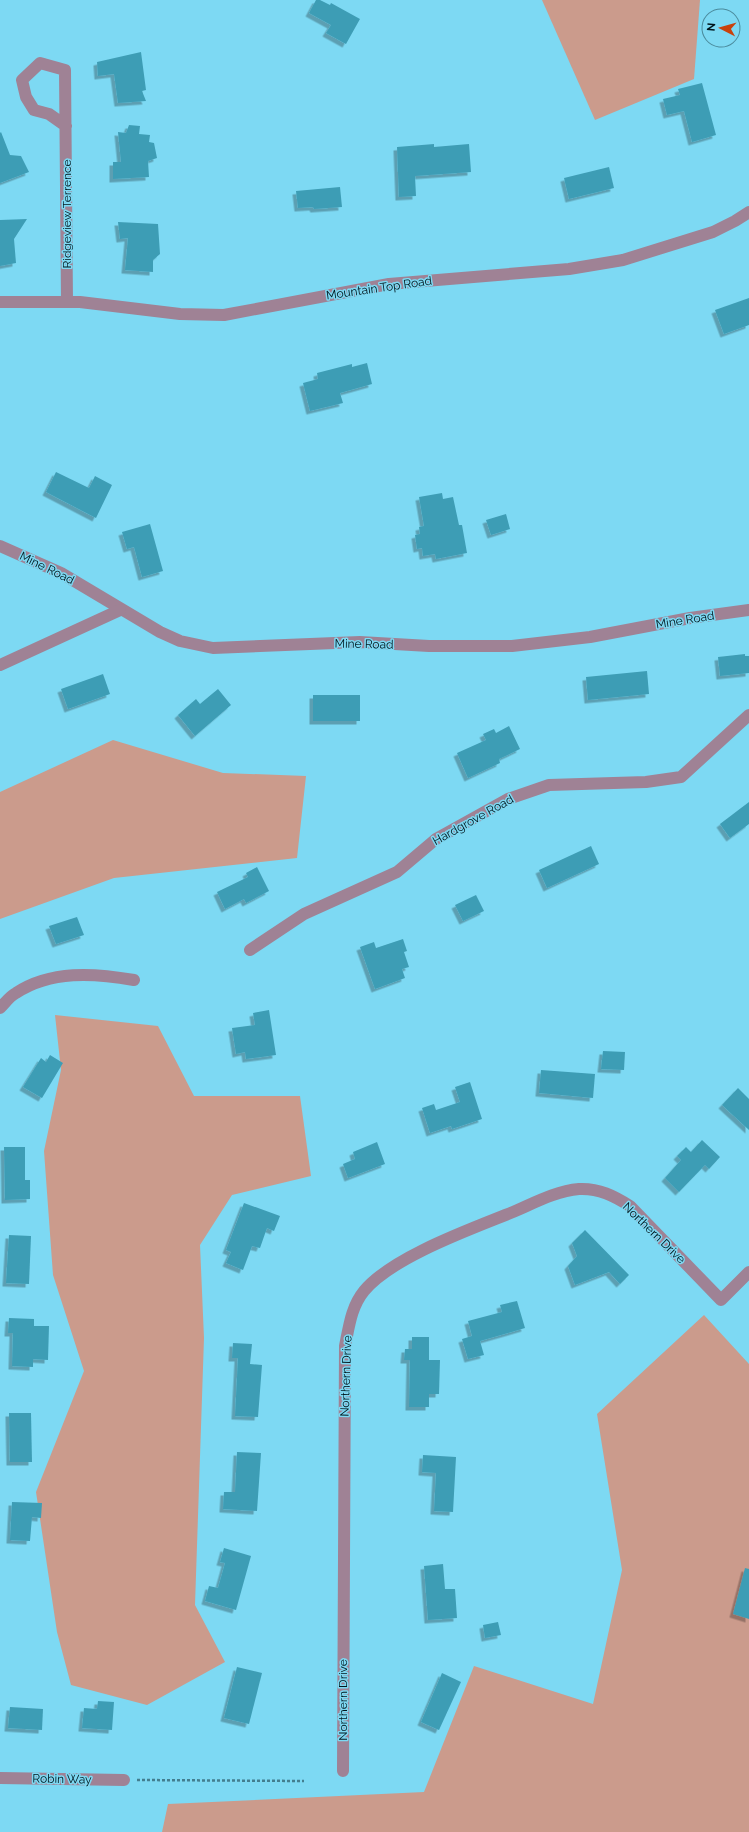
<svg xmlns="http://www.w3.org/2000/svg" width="749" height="1832" font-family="Raleway,sans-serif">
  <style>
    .green { fill: #cb9b8c }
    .building { fill: #3e9db5; filter: url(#shadow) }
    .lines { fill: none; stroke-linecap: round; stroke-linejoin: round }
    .path { stroke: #437e8f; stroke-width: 2.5; stroke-dasharray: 3 2; stroke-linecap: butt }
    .minor { stroke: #9f8295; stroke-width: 12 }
    .labels { text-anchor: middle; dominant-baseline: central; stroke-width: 3; stroke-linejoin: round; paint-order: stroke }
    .street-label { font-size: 12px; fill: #00151c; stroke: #7dd9f3 }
  </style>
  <defs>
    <filter id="shadow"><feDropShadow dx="-3.5" dy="3.5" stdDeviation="0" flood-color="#0004"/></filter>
  </defs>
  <rect width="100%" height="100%" fill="#7dd9f3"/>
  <!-- green -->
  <g class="green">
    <polygon points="542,0 700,0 694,79 595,120"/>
    <polygon points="113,740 223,773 306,776 297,858 114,878 0,919 0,792"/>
    <polygon points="55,1015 158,1026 194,1096 300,1096 311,1176 232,1195 200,1245 204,1338 195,1605 225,1662 147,1705 71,1685 57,1632 36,1492 84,1371 53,1275 44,1151 61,1070"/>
    <polygon points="704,1315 749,1364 749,1832 162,1832 168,1804 424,1792 474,1666 593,1704 622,1570 597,1414"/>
  </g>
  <!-- building -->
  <g class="building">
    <polygon points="316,0 320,0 330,5 331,3 360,19 346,44 326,33 331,25 309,13"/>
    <polygon points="141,52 146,90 142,91 146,101 118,103 114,74 98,76 97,62"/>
    <polygon points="702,83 716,135 692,142 684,111 667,115 663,99 680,95 678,89"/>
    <polygon points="129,125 140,126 139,134 150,135 149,142 154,143 157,158 148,161 149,177 113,179 113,162 121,162 118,132 126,133"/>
    <polygon points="1,132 10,155 21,156 29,172 0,183 0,133"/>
    <polygon points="434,144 434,147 469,144 471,172 415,176 416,196 399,197 397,147"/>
    <polygon points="609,167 614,188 569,199 564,178"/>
    <polygon points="340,187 342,207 314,209 313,207 298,208 296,191"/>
    <polygon points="27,219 14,239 16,263 0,266 0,220"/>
    <polygon points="118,222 158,224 160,254 153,260 153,272 125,270 128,238 120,239"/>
    <polygon points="749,298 749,325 724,334 715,310"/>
    <polygon points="367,363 372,384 340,393 343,403 310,411 303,383 318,379 317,373 352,364 352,367"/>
    <polygon points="56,472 89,488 95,476 112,485 96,518 46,492"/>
    <polygon points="442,493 443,499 453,497 459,525 462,525 467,553 436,559 435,554 423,556 422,548 417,549 415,535 420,534 419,527 424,526 419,497"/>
    <polygon points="506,514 510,529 491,535 486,520"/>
    <polygon points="150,524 163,571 142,577 134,547 127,549 122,532"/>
    <polygon points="745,654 745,656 749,656 749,673 720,676 718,657"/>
    <polygon points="647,671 649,694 588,700 586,677"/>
    <polygon points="103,674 110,694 68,709 61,689"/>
    <polygon points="218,689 231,705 195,736 178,715 196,699 200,704"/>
    <rect x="313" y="695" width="47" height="26"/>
    <polygon points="509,726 520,749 499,759 500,763 468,778 457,753 486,740 483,734 494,729 496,733"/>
    <polygon points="749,802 749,824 730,838 720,824"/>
    <polygon points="591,846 599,864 547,888 539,870"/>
    <polygon points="257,867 269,891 246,903 244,899 225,909 217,892 248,877 246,873"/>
    <polygon points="476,895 484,911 463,921 455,905"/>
    <polygon points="77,917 84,935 56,944 49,926"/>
    <polygon points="403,939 407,951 404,952 409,967 402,969 405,978 375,989 360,947 374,942 376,948"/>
    <polygon points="269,1010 276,1055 246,1059 245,1052 236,1054 232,1028 255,1025 253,1013"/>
    <polygon points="603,1051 625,1052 624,1070 601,1069"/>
    <polygon points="50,1055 63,1063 42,1098 23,1087 41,1058 46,1062"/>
    <polygon points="541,1070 595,1074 593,1098 539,1093"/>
    <polygon points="470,1082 482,1119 452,1129 451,1126 430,1133 422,1108 434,1104 436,1110 460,1102 455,1087"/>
    <polygon points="738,1088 749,1099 749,1130 722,1105"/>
    <polygon points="702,1140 720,1157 709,1169 705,1165 679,1192 665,1178 681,1160 677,1156 686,1147 691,1152"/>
    <polygon points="377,1142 385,1164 348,1178 343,1164 355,1159 353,1152"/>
    <polygon points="4,1147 25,1147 25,1180 30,1180 30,1199 5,1200"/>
    <polygon points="244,1203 280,1216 274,1231 267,1228 260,1248 252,1246 243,1270 226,1263 231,1252 226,1250"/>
    <polygon points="585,1230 629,1275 620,1284 609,1272 575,1285 568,1266 577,1256 572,1243"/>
    <polygon points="9,1235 31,1236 29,1284 6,1283"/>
    <polygon points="517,1301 525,1328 480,1341 484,1355 468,1359 462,1339 472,1336 468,1321 502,1312 500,1305"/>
    <polygon points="9,1318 34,1319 34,1326 49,1326 48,1360 33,1359 33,1367 12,1366 13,1333 8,1333"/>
    <polygon points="412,1337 429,1337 429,1360 440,1360 439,1394 429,1394 429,1407 409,1407 410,1360 404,1360 405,1349 412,1349"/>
    <polygon points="233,1343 252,1344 250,1364 262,1365 258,1417 235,1416 238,1358 232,1358"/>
    <polygon points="9,1413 31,1413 32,1462 10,1462"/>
    <polygon points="237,1452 261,1453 257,1511 223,1509 224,1492 235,1492"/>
    <polygon points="423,1455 456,1457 453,1512 434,1511 436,1473 422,1472"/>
    <polygon points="12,1502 42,1503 41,1518 32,1517 30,1541 10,1540"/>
    <polygon points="224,1548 251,1556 236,1610 205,1601 209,1586 218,1588 225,1563 220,1562"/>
    <polygon points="443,1564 445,1589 455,1589 457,1618 428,1620 424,1566"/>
    <polygon points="745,1568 749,1569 749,1619 733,1614"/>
    <polygon points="498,1622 501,1635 485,1638 483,1625"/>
    <polygon points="237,1667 262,1673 249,1724 224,1718"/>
    <polygon points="442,1673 461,1682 439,1730 421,1722"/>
    <polygon points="98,1701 114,1702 112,1730 82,1728 84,1708 97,1709"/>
    <polygon points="10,1707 43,1709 42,1730 8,1728"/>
  </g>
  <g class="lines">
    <!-- path -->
    <polyline class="path" points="137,1780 304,1781"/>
    <!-- minor -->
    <g class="minor">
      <polyline points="66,126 49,114 34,110 26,97 22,80 40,63 65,70 67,302"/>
      <polyline points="0,302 80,302 180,314 224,315 389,284 569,269 623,260 713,232 735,221 749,212"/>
      <polyline points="0,546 61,573 160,632 180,641 213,648 360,642 429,646 512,646 590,637 690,618 749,610"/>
      <polyline points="0,665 120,610"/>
      <polyline points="250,950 304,914 397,872 436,839 508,799 549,785 646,782 681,777 749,715"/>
      <path d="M 0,1008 C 5,1003 10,996 16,993 C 51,970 94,973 134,980"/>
      <path d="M 343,1771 L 345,1346 C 349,1327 351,1307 364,1291 C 392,1257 471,1229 513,1212 C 534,1203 556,1191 579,1189 C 599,1188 614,1196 630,1206 L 721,1300 L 749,1272"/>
      <polyline points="0,1778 124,1780"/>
    </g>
  </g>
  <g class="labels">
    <!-- street labels -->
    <g class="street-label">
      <text transform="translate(67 214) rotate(-90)">Ridgeview Terrence</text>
      <text transform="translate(379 288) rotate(-8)">Mountain Top Road</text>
      <text transform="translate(47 568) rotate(26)">Mine Road</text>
      <text transform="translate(685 620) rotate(-9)">Mine Road</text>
      <text transform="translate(364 644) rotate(1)">Mine Road</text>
      <text transform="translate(473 820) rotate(-29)">Hardgrove Road</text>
      <text transform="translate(654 1233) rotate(44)">Northern Drive</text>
      <text transform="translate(346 1376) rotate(-88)">Northern Drive</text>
      <text transform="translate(343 1700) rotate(-90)">Northern Drive</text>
      <text transform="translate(62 1779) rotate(1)">Robin Way</text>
    </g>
  </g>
  <!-- north arrow -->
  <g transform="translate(721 28) rotate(276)"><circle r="19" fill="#7dd9f3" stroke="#4b8b9d"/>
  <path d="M0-3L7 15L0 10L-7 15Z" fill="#c9420c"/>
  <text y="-6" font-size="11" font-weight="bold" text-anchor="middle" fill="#00151c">N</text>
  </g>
</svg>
